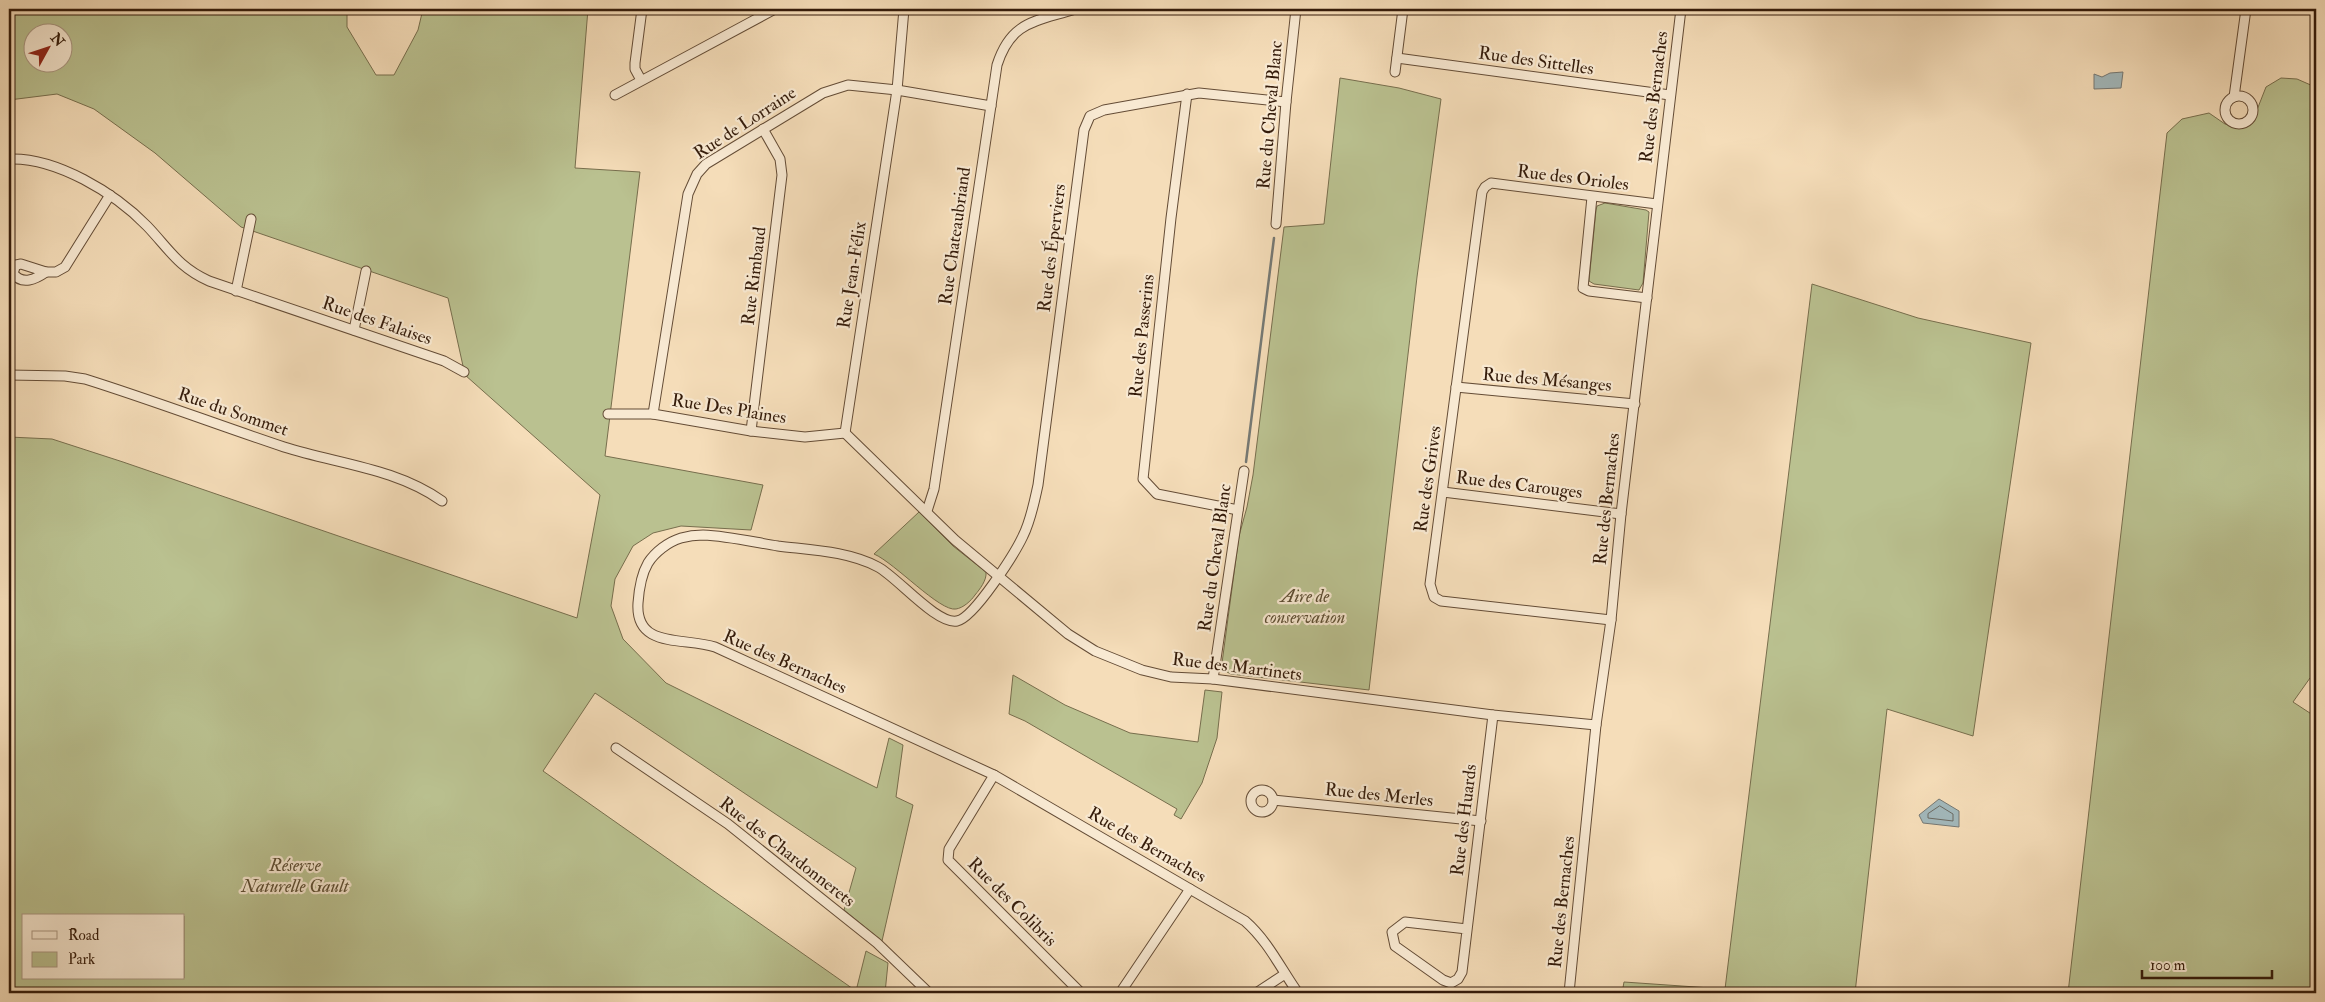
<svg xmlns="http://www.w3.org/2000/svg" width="2325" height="1002" font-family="'IM FELL Double Pica',serif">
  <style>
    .green { fill: #bac190; stroke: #776e4d; fill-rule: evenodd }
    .water { fill: #a2b8bb; stroke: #767974 }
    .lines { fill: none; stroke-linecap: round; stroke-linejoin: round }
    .shore { stroke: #6b6a62; stroke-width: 1 }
    .stream { stroke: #767974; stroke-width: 2.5 }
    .street-casing { stroke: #644c36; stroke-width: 11 }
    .street { stroke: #f8e9d2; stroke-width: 9 }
    .labels { text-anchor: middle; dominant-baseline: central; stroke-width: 4.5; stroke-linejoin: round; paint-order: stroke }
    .street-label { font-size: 18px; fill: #341b0a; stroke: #f8e9d2 }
    .park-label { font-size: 18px; font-style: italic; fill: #5c4d32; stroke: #f8e9d2 }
  </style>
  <rect width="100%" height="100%" fill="#f5ddb9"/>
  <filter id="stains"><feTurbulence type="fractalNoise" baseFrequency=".004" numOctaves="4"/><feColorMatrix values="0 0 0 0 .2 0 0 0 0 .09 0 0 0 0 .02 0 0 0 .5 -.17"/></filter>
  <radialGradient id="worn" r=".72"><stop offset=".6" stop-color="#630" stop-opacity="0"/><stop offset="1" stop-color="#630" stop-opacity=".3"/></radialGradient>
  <!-- green -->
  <g class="green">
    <path d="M 9,9 L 347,9 L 347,27 L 376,75 L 394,75 L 418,30 L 423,9 L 588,9 L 575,168 L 640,172 L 605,456 L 763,485 L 751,530 L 681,526 L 653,533 L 633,546 L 615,579 L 611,606 L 623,639 L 666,683 L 877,788 L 889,738 L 903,745 L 896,797 L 913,805 L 882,941 L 844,910 L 856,868 L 595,693 L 543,771 L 856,991 L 866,951 L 888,963 L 885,993 L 9,993 L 9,437 L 52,439 L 123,462 L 577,618 L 600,495 L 465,375 L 448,298 L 241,227 L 155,153 L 94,109 L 57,94 L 9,100 ZM 32,32 L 62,32 L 62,62 L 32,62 ZM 24,916 L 184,916 L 184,978 L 24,978 Z"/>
    <polygon points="1340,78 1399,88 1441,99 1417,277 1369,690 1231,674 1227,672 1222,663 1239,536 1247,507 1253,475 1284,227 1324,224"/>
    <polygon points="2281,78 2297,79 2313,86 2316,117 2316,679 2310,678 2293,702 2316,717 2316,993 2068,993 2167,133 2182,119 2209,113 2225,124 2244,128 2253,120 2266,87"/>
    <polygon points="1605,203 1646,210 1649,212 1643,283 1639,290 1594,284 1589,281 1596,210 1597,206"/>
    <polygon points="1812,284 1918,318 2031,343 1973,736 1887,709 1855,993 1622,993 1624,982 1725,989"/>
    <path d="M 919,512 L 953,546 L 986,572 C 987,580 980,589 975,595 C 971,601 963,608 956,609 C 940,612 895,563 874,554 Z"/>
    <polygon points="1013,675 1065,705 1130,733 1198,742 1205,690 1222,692 1217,738 1202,783 1181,819 1174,815 1177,809 1025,721 1009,714"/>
  </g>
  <!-- water -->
  <g class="water">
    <polygon points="2123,72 2121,88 2094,89 2094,74 2102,77 2110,73"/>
    <polygon points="1939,799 1959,811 1959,827 1923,823 1919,815"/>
  </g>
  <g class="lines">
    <!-- shore -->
    <polygon class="shore" points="1940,806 1953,814 1953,821 1928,818 1928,814"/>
    <!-- stream -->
    <polyline class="stream" points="1246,462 1274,238"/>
    <!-- street casing -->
    <g class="street-casing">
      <g id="street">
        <polyline points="1397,58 1670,95"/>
        <polyline points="1395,72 1403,9"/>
        <polyline points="641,80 635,69 635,63 642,9"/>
        <polyline points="1187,94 1171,218 1143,479 1157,494 1238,510"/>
        <polyline points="615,95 775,9"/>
        <circle cx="2239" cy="110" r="14"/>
        <polyline points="2234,97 2246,9"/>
        <path d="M 1286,102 L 1199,93 L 1104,110 L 1090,116 L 1084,130 L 1038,485 C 1034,503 1031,520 1023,536 C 1015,553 974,618 957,621 C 937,625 897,577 878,567 C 848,551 810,550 778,546 C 753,542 728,536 703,535 C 696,535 688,536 681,538 C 668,542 655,552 648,563 C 641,575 639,589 638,603 C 635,649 684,637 715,647 L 994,775 L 1245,921 C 1268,941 1281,969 1298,993"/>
        <path d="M 9,159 C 56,157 115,193 147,226 C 169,249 178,267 209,281 L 444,361 L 464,372"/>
        <polyline points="1592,197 1583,288 1589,291 1647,298"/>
        <polyline points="1276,224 1286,102 1296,9"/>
        <path d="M 21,264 L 46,272 C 36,279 22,286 13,273 L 16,265 Z"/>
        <polyline points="46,272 56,272 65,267 110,195"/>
        <polyline points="236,291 251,219"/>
        <polyline points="354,330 366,271"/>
        <path d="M 9,375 L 65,376 L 85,379 C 152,400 218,425 284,447 C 338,464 395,468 442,501"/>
        <polyline points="1456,387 1635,404"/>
        <polyline points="608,414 653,414 751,431 805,437 845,433"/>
        <polyline points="653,414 688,194 697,174 706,164 823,93 848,85 897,90 991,106"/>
        <polyline points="751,431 782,175 780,159 763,129"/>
        <polyline points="845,433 955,540 1068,634 1095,651 1142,670 1171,677 1213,679 1493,715 1596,725"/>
        <polyline points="845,433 897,90 904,9"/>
        <polyline points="1443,492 1621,514"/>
        <path d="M 927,511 L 934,489 L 997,65 C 1011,21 1035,22 1075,9"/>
        <polyline points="1611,620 1441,601 1434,597 1430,584 1482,192 1485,187 1491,183 1657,204"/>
        <polyline points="1213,679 1244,471"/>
        <polyline points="616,748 728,824 877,943 929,993"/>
        <polyline points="994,775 949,849 948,860 1081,993"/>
        <circle cx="1262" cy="801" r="11"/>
        <polyline points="1273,800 1481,821"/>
        <polyline points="1467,929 1405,922 1392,932 1395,946 1443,980 1451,983 1458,979 1462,972 1493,715"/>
        <polyline points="1120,993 1190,889"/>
        <polyline points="1256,993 1285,974"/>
        <polyline points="1569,993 1596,725 1611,620 1621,514 1681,9"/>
      </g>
    </g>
    <!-- street -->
    <use href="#street" class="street"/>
  </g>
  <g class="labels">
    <!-- street labels -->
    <g class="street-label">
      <text transform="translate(1536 61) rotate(8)">Rue des Sittelles</text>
      <text transform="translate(1654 97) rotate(-83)">Rue des Bernaches</text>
      <text transform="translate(1270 115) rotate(-85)">Rue du Cheval Blanc</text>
      <text transform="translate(745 123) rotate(-33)">Rue de Lorraine</text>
      <text transform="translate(1573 178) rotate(7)">Rue des Orioles</text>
      <text transform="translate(955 236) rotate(-82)">Rue Chateaubriand</text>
      <text transform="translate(1052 248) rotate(-83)">Rue des Éperviers</text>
      <text transform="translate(852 275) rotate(-81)">Rue Jean-Félix</text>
      <text transform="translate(754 276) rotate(-83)">Rue Rimbaud</text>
      <text transform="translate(377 321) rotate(19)">Rue des Falaises</text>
      <text transform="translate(1142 336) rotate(-84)">Rue des Passerins</text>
      <text transform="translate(1547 380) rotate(5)">Rue des Mésanges</text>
      <text transform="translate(729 409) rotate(9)">Rue Des Plaines</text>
      <text transform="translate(233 412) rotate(19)">Rue du Sommet</text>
      <text transform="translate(1428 479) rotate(-82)">Rue des Grives</text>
      <text transform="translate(1519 485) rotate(7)">Rue des Carouges</text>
      <text transform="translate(1607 499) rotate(-84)">Rue des Bernaches</text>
      <text transform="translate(1215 558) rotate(-82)">Rue du Cheval Blanc</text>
      <text transform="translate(785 662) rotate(24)">Rue des Bernaches</text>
      <text transform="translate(1237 667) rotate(7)">Rue des Martinets</text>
      <text transform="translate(1379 795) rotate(6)">Rue des Merles</text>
      <text transform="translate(1464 820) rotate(-83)">Rue des Huards</text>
      <text transform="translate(1147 845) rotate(30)">Rue des Bernaches</text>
      <text transform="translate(787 852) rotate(38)">Rue des Chardonnerets</text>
      <text transform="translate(1012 902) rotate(45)">Rue des Colibris</text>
      <text transform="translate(1562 902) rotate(-84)">Rue des Bernaches</text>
    </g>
    <!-- park labels -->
    <g class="park-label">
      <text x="1305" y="596">Aire de<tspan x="1305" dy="21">conservation</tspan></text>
      <text x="295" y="865">Réserve<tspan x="295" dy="21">Naturelle Gault</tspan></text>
    </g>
  </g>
  <!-- margin -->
  <rect width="2325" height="1002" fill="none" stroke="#f5ddb9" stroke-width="30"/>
  <rect x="10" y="10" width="2305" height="982" fill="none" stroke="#341b0a" stroke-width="2.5"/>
  <rect x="15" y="15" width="2295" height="972" fill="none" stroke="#341b0a"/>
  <!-- legend -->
  <rect x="22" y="914" width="162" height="65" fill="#f8e9d2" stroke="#aa9782"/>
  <rect x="32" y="931" width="25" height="8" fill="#f8e9d2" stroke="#aa9782"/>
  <text x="68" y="940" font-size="15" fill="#341b0a">Road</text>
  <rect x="32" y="952" width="25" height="15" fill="#bac190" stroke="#aa9782"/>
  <text x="68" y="964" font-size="15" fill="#341b0a">Park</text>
  <!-- north arrow -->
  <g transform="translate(48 48) rotate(50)"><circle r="24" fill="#f8e9d2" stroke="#aa9782"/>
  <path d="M0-4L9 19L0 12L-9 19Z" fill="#8f2418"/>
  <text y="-8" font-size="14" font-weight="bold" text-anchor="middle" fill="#341b0a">N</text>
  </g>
  <!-- scale -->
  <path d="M2142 970v8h130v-8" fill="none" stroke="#341b0a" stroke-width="2.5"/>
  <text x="2150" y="970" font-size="15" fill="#341b0a" stroke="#f8e9d2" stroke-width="4" paint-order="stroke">100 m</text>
  <rect width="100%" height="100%" filter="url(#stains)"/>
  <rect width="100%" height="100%" fill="url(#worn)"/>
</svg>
